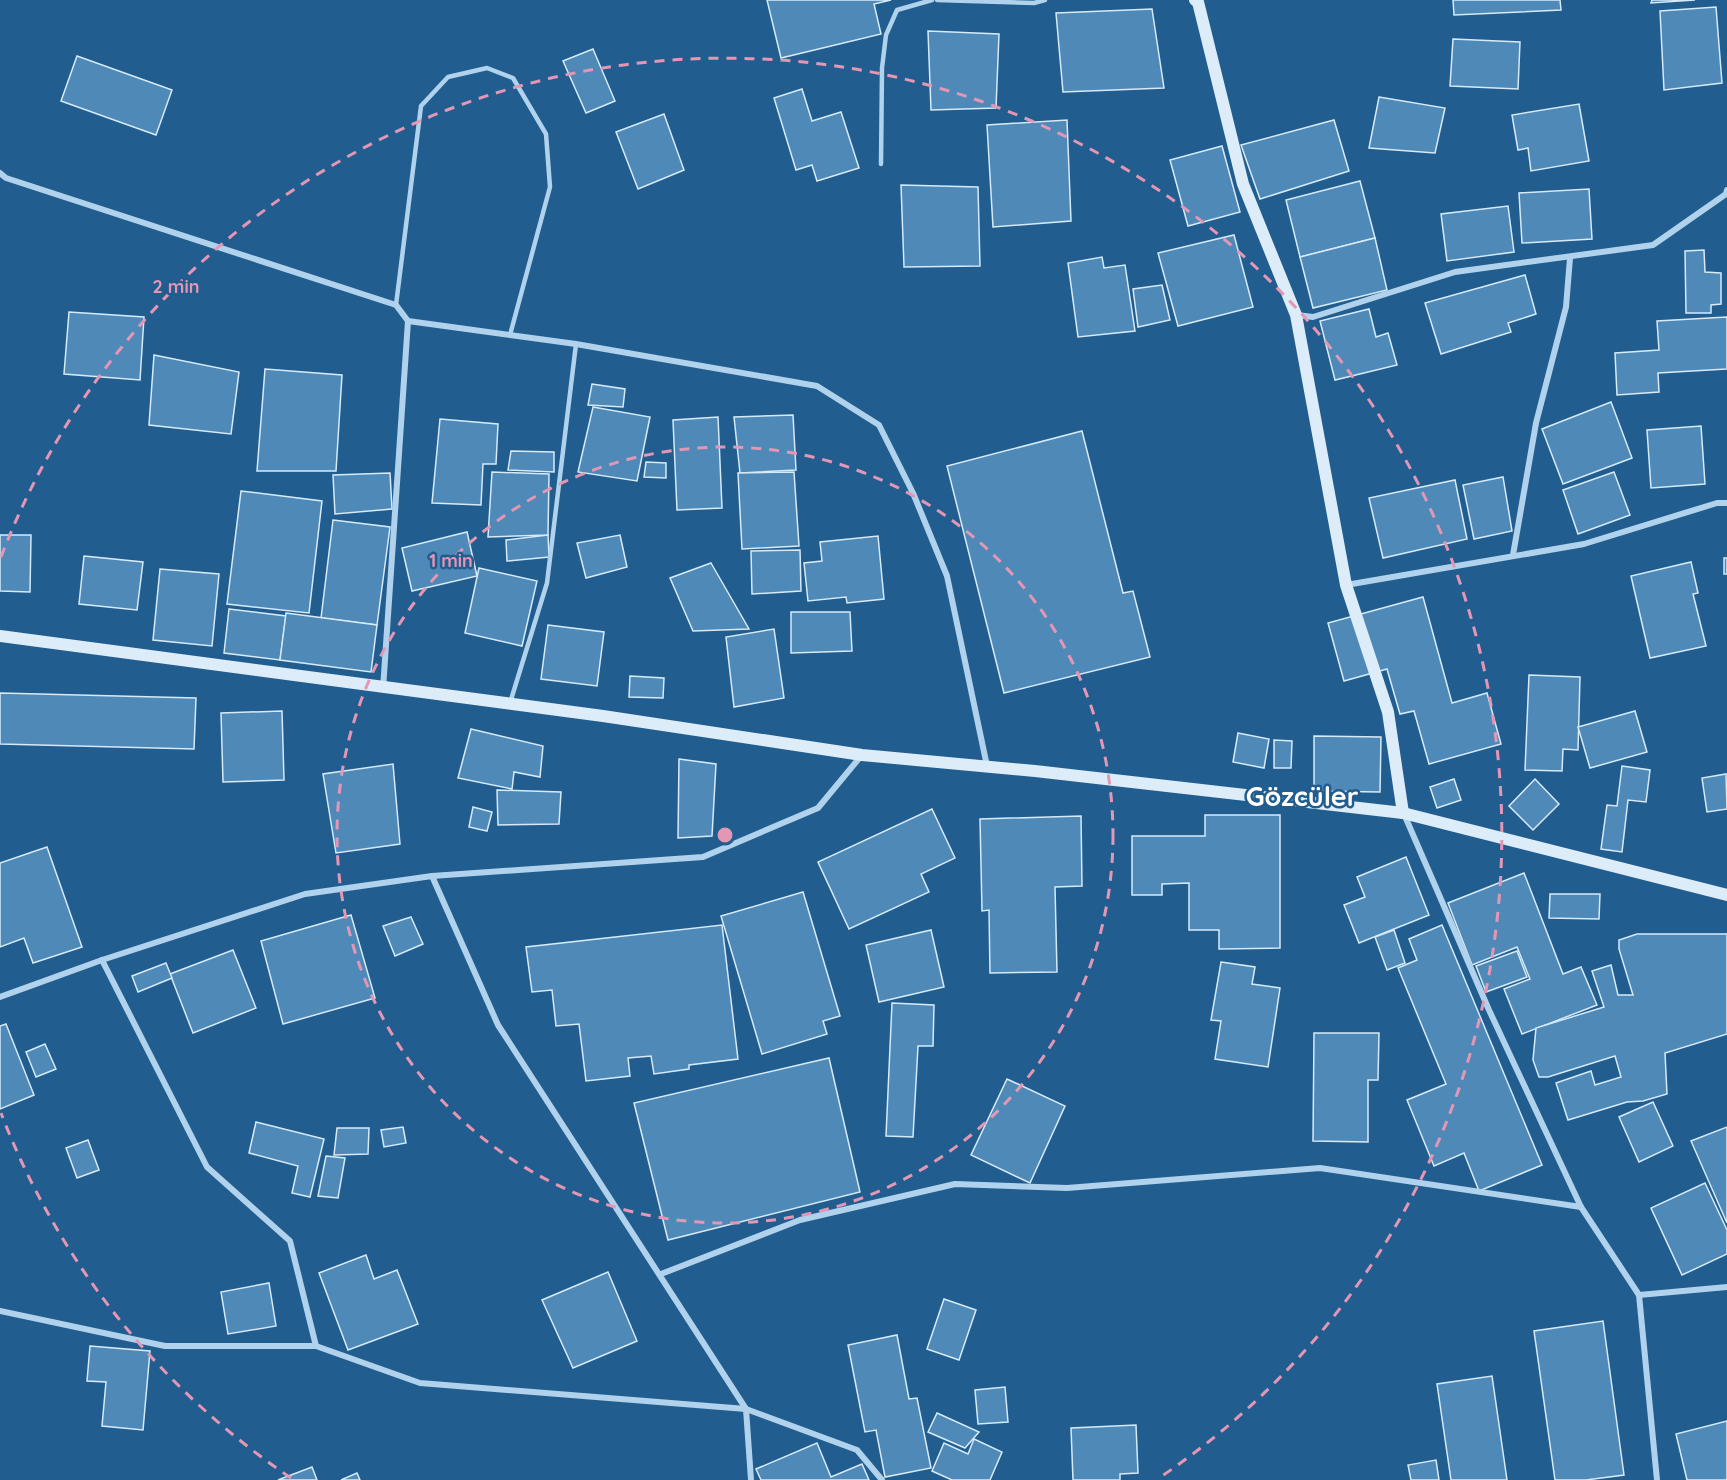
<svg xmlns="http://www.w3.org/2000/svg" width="1727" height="1480" font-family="Quicksand,sans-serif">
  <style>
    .building { fill: #4e89b8; stroke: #d6eaf9; stroke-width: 1.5 }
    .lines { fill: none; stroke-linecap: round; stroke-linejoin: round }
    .lane { stroke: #b0d2ec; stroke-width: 4.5 }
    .street { stroke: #b0d2ec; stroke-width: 6 }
    .secondary { stroke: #dcecf9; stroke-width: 12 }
    .ring { fill: none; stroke: #e497b5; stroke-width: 3; stroke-dasharray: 10 8 }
    .labels { text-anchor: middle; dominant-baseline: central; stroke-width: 5; stroke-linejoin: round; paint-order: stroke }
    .district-label { font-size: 27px; font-weight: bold; fill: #fff; stroke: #215d8e }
    .centre { fill: #e497b5; stroke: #215d8e; stroke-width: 3 }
    .ring-label { font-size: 18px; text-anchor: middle; font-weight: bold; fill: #e497b5; stroke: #215d8e; stroke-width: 5; stroke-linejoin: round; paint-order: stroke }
  </style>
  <rect width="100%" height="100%" fill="#215d8e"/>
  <!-- building -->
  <g class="building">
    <polygon points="767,0 891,0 874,4 881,34 781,58"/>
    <polygon points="1453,0 1560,0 1561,10 1454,15"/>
    <polygon points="1652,0 1695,0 1651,3"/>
    <polygon points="1716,7 1722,83 1664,90 1660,11"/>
    <polygon points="1152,9 1164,88 1063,92 1056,13"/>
    <polygon points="928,31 999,34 996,108 931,110"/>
    <polygon points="1453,39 1520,42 1518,89 1450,86"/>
    <polygon points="593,49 615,101 586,113 563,61"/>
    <polygon points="77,56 172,90 156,135 61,101"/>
    <polygon points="802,89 812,121 841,112 859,168 817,181 812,165 796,170 774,98"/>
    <polygon points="1379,97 1445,108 1435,153 1369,148"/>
    <polygon points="1579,104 1589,161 1531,171 1528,148 1518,150 1512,115"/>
    <polygon points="664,114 684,170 638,189 616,132"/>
    <polygon points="1067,120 1071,221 993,227 987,125"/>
    <polygon points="1334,120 1349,171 1260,199 1241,145"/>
    <polygon points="1222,146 1240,212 1188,226 1170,160"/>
    <polygon points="1360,181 1375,238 1300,257 1286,200"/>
    <polygon points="901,185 978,187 980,266 904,267"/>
    <polygon points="1589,189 1592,239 1522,243 1519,193"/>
    <polygon points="1508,206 1514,252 1447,261 1441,214"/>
    <polygon points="1234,235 1253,307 1178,326 1158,253"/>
    <polygon points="1375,238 1387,290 1313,308 1300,257"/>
    <polygon points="1704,250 1705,272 1721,273 1721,304 1711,305 1711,313 1686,313 1685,251"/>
    <polygon points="1102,257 1104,268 1125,265 1135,331 1078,337 1068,263"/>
    <polygon points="1525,275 1536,314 1508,323 1511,332 1441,354 1425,303"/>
    <polygon points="1162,285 1170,320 1138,327 1133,289"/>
    <polygon points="1369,309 1376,337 1388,333 1397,365 1335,380 1320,321"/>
    <polygon points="69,312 144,317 140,380 64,374"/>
    <polygon points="1727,317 1727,369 1658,373 1659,392 1617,395 1615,353 1659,350 1657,321"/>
    <polygon points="154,355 239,372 231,434 149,425"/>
    <polygon points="265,369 342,375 336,471 257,471"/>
    <polygon points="592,384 625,389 623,407 588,405"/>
    <polygon points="1611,402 1632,458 1563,484 1542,429"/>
    <polygon points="593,407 650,417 637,481 578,472"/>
    <polygon points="793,415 796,470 740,473 734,417"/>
    <polygon points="718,417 722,508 677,510 673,420"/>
    <polygon points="440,419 498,424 496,464 483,464 481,505 432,503"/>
    <polygon points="1701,426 1705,484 1651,488 1647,430"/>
    <polygon points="1082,431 1123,593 1133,591 1150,657 1004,693 947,466"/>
    <polygon points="511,451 554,452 554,472 508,470"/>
    <polygon points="646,462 666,463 666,478 644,477"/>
    <polygon points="492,472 549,474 548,535 488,537"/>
    <polygon points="794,472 799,546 742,549 738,473"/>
    <polygon points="1614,472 1630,515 1578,534 1563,490"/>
    <polygon points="390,473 392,509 335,514 333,475"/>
    <polygon points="1503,477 1512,531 1474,539 1463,485"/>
    <polygon points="1455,480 1467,539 1383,558 1369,498"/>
    <polygon points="241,491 322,501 309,613 227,604"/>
    <polygon points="333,520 390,527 377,625 321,618"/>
    <polygon points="467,532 477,576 412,591 402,548"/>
    <polygon points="0,535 31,535 30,592 0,591"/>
    <polygon points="548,535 549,557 507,561 506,540"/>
    <polygon points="620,535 627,567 586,578 577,543"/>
    <polygon points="878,536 884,599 847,603 846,597 808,601 804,563 822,561 820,542"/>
    <polygon points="800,550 801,591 752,594 751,551"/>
    <polygon points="84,556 143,562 137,610 79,604"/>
    <rect x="1724" y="558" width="3" height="16"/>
    <polygon points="1691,562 1698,593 1693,594 1706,646 1650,658 1631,576"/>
    <polygon points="711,563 749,629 693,631 670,578"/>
    <polygon points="479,568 537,581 522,646 465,633"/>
    <polygon points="160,569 219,574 212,646 153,640"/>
    <polygon points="1423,597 1452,703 1487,693 1501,744 1429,764 1414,711 1400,714 1387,669 1344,681 1328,623"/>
    <polygon points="229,609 286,616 280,660 224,653"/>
    <polygon points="791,612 850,612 852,651 791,653"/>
    <polygon points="286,613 377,625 371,672 280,660"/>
    <polygon points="548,625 604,632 597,686 541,679"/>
    <polygon points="774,629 784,698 734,707 726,637"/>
    <polygon points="1529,675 1580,677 1578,750 1563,749 1562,771 1525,770"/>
    <polygon points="630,676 664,678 663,698 629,697"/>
    <polygon points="0,693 196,698 194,749 0,744"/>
    <polygon points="282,711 284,780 223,782 221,713"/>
    <polygon points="1635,711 1647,752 1590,768 1578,727"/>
    <polygon points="471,729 543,746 540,777 514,772 512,789 458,778"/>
    <polygon points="1238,733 1269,739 1264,768 1233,762"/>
    <polygon points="1314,736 1381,737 1380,792 1314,791"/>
    <polygon points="1274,740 1292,741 1291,768 1274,768"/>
    <polygon points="679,759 716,764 712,836 678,838"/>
    <polygon points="393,764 400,844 336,853 323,774"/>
    <polygon points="1622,766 1650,770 1646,802 1628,800 1622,852 1601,849 1607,805 1617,806"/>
    <polygon points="1726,774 1727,809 1707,812 1702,778"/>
    <polygon points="1454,779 1461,800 1437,808 1430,787"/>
    <polygon points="1535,779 1559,804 1533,830 1509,806"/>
    <polygon points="497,790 561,792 559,824 498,825"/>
    <polygon points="473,807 492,812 487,831 469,827"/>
    <polygon points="932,809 955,858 921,874 929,892 849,929 818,862"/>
    <polygon points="1205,815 1280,815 1280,948 1219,949 1219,930 1189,930 1189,883 1162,884 1162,895 1132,895 1132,836 1205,836"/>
    <polygon points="1081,816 1082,886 1055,887 1057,972 990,973 989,910 982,911 980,819"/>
    <polygon points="47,847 82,947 33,963 24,938 0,947 0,863"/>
    <polygon points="1406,857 1429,915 1359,943 1344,905 1365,897 1357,877"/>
    <polygon points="1524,873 1563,974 1581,967 1597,1005 1522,1034 1504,989 1530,979 1517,947 1472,965 1448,903"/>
    <polygon points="803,892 840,1016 823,1021 827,1034 762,1054 721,916"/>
    <polygon points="1550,894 1600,894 1599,919 1549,918"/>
    <polygon points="351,915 375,998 283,1024 261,941"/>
    <polygon points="411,917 423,944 395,956 383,926"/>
    <polygon points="722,925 738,1059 689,1065 689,1069 654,1074 651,1056 628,1058 630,1076 586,1081 579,1024 556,1026 552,990 532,992 526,947"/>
    <polygon points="1442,925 1542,1165 1479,1191 1464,1153 1434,1166 1407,1100 1446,1084 1398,968 1417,960 1409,939"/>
    <polygon points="931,930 944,987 879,1002 866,945"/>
    <polygon points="1394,930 1405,963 1387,970 1375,937"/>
    <polygon points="1637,934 1727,934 1727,1034 1665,1053 1667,1094 1643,1101 1627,1102 1568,1120 1556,1083 1591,1071 1595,1085 1621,1077 1615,1056 1548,1077 1539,1077 1533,1060 1536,1028 1604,1007 1592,971 1611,965 1618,995 1633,995 1619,949 1619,940"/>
    <polygon points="233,950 256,1008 193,1033 170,974"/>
    <polygon points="1517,951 1527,977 1486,992 1476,966"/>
    <polygon points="1221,962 1255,967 1252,984 1280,988 1268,1067 1215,1059 1221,1021 1211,1020"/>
    <polygon points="166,963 172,978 138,992 132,976"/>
    <polygon points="892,1003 934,1005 933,1046 918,1046 913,1137 886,1136"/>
    <polygon points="6,1024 34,1095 0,1109 0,1026"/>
    <polygon points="1314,1033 1379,1033 1378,1080 1368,1080 1368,1142 1313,1141"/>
    <polygon points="45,1044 56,1069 36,1077 26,1052"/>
    <polygon points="829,1058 860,1192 668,1240 634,1103"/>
    <polygon points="1007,1079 1065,1106 1030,1183 971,1155"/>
    <polygon points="1653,1102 1673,1146 1639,1162 1619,1117"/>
    <polygon points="256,1122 324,1139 310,1197 292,1193 298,1166 249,1153"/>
    <polygon points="403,1127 406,1143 384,1147 381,1130"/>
    <polygon points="1727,1127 1727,1223 1691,1141"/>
    <polygon points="337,1128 369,1128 368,1154 334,1155"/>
    <polygon points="88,1140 99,1170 77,1178 66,1148"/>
    <polygon points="326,1156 345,1158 338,1198 318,1196"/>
    <polygon points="1705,1183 1727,1230 1727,1254 1682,1275 1651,1208"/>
    <polygon points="366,1255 374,1279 397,1270 418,1324 348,1350 319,1273"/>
    <polygon points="608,1272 637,1341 573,1368 542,1300"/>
    <polygon points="269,1283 276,1326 228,1334 221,1292"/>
    <polygon points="944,1299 976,1310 959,1360 927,1349"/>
    <polygon points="1603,1321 1624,1475 1586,1480 1555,1480 1534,1331"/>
    <polygon points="897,1335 909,1399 917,1398 931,1468 885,1477 876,1430 865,1432 848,1345"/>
    <polygon points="90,1346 150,1351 143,1430 102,1426 106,1382 87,1381"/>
    <polygon points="1492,1376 1507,1480 1451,1480 1437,1384"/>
    <polygon points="1005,1387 1008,1422 978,1424 975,1390"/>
    <polygon points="937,1413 979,1432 965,1448 928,1432"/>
    <polygon points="1727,1421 1727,1480 1687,1480 1676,1434"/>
    <polygon points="1136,1425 1138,1473 1120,1474 1120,1480 1073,1480 1071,1428"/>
    <polygon points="974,1439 1002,1452 990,1480 952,1480 932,1471 944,1443 968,1454"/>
    <polygon points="817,1443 831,1477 862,1464 869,1480 761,1480 756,1469"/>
    <polygon points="1436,1460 1439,1480 1411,1480 1408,1465"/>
    <polygon points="312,1467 317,1480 278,1480"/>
    <polygon points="357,1473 360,1480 341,1480"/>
  </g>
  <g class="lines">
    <!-- lane -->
    <g class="lane">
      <polyline points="937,0 1034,3 1045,0"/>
      <polyline points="881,164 882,68 886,35 897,10 932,0"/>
      <polyline points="396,305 421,106 448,77 487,68 513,78 546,134 550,187 510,335"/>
      <polyline points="510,703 547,583 576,344"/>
    </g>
    <!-- street -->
    <g class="street">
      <polyline points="0,173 6,178 396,305 408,321 383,689"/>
      <polyline points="1297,315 1313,317 1455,272 1653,245 1726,194 1727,190"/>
      <polyline points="408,321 576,344 817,386 879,425 913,493 947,576 987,766"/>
      <polyline points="1513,555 1536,423 1566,307 1570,258"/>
      <polyline points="1346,585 1584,544 1717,503 1727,503"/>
      <polyline points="1404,814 1489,1010 1581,1207 1639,1295 1657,1480"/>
      <polyline points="432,876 498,1025 746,1409 751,1480"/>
      <polyline points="102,960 207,1167 290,1241 316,1346 420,1383 746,1409 857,1450 882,1480"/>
      <polyline points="0,997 102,960 305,894 432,876 703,857 818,808 861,756"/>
      <polyline points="661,1274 800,1220 955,1184 1067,1188 1320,1168 1581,1207"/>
      <polyline points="1639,1295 1727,1287"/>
      <polyline points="0,1311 165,1346 316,1346"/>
    </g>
    <!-- secondary -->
    <g class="secondary">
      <polyline points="1195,0 1198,2 1243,184 1296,315 1346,585 1388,712 1403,813"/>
      <polyline points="0,636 603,716 862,755 1035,771 1403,813 1727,895"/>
    </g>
  </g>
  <!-- distance rings -->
  <g class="ring">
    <circle cx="725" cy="835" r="388"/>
    <path d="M291 1478A776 776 0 0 1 1 1113M1 557A776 776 0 1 1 1159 1478"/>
  </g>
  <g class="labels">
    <!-- district labels -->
    <g class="district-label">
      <text x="1302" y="796">Gözcüler</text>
    </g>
  </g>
  <circle cx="725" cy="835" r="9" class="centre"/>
  <g class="ring-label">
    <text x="176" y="293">2 min</text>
    <text x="451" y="567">1 min</text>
  </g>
</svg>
